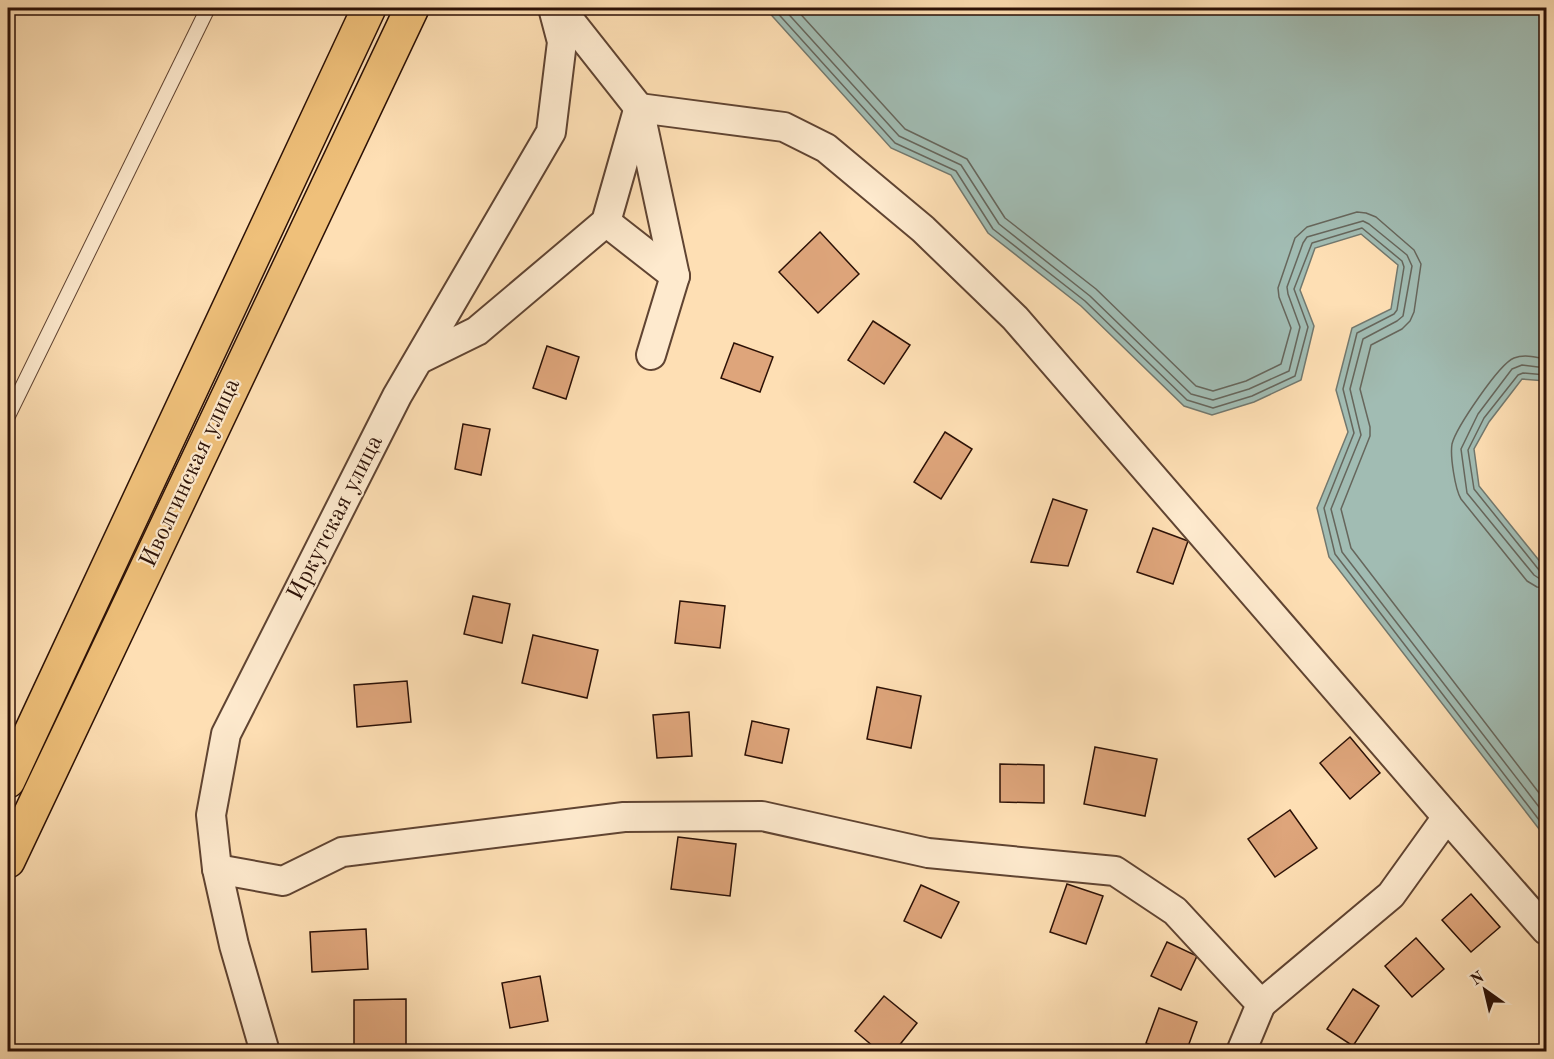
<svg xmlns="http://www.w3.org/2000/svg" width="1554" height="1059" font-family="'Old Standard TT',serif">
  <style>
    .water { fill: #a1bcb3; stroke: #72786e; stroke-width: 1.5 }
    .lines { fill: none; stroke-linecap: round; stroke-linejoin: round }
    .shore { stroke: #66665c; stroke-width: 1.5 }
    .building { fill: #dea57b; stroke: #2c1106; stroke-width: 1.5 }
    .service-casing { stroke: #604432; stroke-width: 16 }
    .minor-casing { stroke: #604432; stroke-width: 32 }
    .primary-casing { stroke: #2c1106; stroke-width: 36 }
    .service { stroke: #feeace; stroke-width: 14 }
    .minor { stroke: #feeace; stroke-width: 28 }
    .primary { stroke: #efc07a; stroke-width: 33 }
    .labels { text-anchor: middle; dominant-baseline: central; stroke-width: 4.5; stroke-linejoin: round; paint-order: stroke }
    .street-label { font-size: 24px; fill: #2c1106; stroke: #feeace }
  </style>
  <rect width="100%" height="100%" fill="#fedfb4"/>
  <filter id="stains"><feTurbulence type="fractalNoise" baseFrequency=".00333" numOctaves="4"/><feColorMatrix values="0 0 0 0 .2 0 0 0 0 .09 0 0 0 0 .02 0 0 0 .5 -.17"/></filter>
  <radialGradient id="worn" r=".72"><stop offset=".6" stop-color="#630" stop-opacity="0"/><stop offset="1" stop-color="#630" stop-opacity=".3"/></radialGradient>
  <!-- water -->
  <polygon class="water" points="765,8 1546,8 1546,381 1522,379 1489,422 1474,449 1479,486 1546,569 1546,838 1329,557 1317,508 1348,432 1336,390 1352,328 1391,309 1398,265 1361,234 1315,248 1300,290 1314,326 1301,380 1254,402 1212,415 1184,406 1081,306 988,233 951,175 891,148"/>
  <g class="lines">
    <!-- shore -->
    <g class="shore">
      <polyline points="773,8 895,143 956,171 993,229 1085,301 1187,400 1213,408 1252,396 1295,376 1308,327 1294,289 1312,243 1362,228 1402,261 1404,267 1397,310 1394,314 1357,333 1343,389 1354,433 1324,508 1335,554 1546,829"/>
      <polyline points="783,8 899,136 961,165 999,224 1090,296 1191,394 1213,400 1249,389 1289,371 1300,327 1288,294 1287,287 1303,243 1307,237 1363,221 1369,224 1407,255 1412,266 1403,316 1397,321 1363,339 1350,389 1361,435 1331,509 1342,552 1546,816"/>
      <polyline points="795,8 905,129 967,159 1005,218 1096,289 1196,386 1213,391 1246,381 1281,364 1291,328 1279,297 1278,288 1295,238 1307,227 1357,212 1366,213 1376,217 1414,250 1421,264 1414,312 1410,321 1402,329 1371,345 1360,389 1370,427 1370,436 1341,509 1351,548 1546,802"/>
      <path d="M 1546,359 C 1536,357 1524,354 1514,358 C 1499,364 1456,428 1452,444 C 1450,456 1455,489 1461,499 L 1527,581 L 1537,587 L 1546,588"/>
      <polyline points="1546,368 1522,365 1512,369 1478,414 1461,449 1467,493 1534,575 1540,579 1546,579"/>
      <polyline points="1546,375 1523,373 1518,375 1484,418 1468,450 1474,489 1539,570 1546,572"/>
    </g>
  </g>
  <!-- building -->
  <g class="building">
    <polygon points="820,232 859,274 818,313 779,272"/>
    <polygon points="873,321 910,345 884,384 848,360"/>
    <polygon points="734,343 773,357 760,392 721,378"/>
    <polygon points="547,346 579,357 566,399 533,388"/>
    <polygon points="463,424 490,429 481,475 455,469"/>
    <polygon points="945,432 972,449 941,499 914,482"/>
    <polygon points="1053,499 1087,510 1068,566 1031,562"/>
    <polygon points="1153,528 1188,541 1173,584 1137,572"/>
    <polygon points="473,596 510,604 502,643 464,634"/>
    <polygon points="680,601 725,606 720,648 675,643"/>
    <polygon points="533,635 598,650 587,698 522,683"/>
    <polygon points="407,681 411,722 357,727 354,685"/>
    <polygon points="877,687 921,696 911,748 867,739"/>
    <polygon points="689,712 692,756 657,758 653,715"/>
    <polygon points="752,721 789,729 782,763 745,755"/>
    <polygon points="1350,737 1380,773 1350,799 1320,763"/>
    <polygon points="1095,747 1157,759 1145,816 1084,804"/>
    <polygon points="1000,764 1044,765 1044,803 1000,802"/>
    <polygon points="1290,810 1317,848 1275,877 1248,839"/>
    <polygon points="678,837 736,844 730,896 671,889"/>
    <polygon points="1067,884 1103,896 1086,944 1050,932"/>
    <polygon points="921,885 959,902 941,938 904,921"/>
    <polygon points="1471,894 1500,927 1471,952 1442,920"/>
    <polygon points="366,929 368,969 312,972 310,932"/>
    <polygon points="1416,938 1444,969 1412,997 1385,966"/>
    <polygon points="1167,942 1197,956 1181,990 1151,976"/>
    <polygon points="540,976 548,1021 510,1028 502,983"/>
    <polygon points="1353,989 1379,1006 1353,1046 1327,1029"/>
    <polygon points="884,996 917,1023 894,1052 880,1052 855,1031"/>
    <polygon points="406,999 406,1045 354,1046 354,1000"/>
    <polygon points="1159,1008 1197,1022 1186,1052 1168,1052 1146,1043"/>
  </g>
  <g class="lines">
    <!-- service casing -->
    <g class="service-casing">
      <polyline id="service" points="8,416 208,8"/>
    </g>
    <!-- minor casing -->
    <g class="minor-casing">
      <g id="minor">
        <polyline points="560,8 639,108 675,276 651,355"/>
        <polyline points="639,108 784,127 826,148 923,229 1015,318 1447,817 1546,930"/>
        <polyline points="606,222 675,276"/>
        <polyline points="420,359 477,331 606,222 638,110"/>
        <polyline points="217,869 283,881 342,852 624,817 762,816 928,853 1115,871 1175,911 1261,1004 1241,1052"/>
        <polyline points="1261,1004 1391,895 1447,817"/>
        <polyline points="265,1052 234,945 217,869 211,815 226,734 397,396 551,132 562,42 553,8"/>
      </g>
    </g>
    <!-- primary casing -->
    <g class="primary-casing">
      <g id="primary">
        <polyline points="8,781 369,8"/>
        <polyline points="8,861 412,8"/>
      </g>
    </g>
    <!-- service -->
    <use href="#service" class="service"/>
    <!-- minor -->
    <use href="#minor" class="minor"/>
    <!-- primary -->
    <use href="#primary" class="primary"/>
  </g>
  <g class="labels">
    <!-- street labels -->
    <g class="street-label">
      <text transform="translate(191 473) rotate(-65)">Иволгинская улица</text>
      <text transform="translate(336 518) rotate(-63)">Иркутская улица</text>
    </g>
  </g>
  <!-- margin -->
  <rect width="1554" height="1059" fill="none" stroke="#fedfb4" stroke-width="30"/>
  <rect x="9" y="9" width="1536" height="1041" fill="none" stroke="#2c1106" stroke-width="3"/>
  <rect x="15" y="15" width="1524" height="1029" fill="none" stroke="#2c1106" stroke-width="1.5"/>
  <!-- north arrow -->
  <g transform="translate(1485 990) rotate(326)" stroke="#feeace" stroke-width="4.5" paint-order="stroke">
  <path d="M0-4.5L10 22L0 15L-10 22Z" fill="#2c1106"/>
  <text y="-9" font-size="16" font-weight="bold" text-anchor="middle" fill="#2c1106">N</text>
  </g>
  <rect width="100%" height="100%" filter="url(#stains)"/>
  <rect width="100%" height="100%" fill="url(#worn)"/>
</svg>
